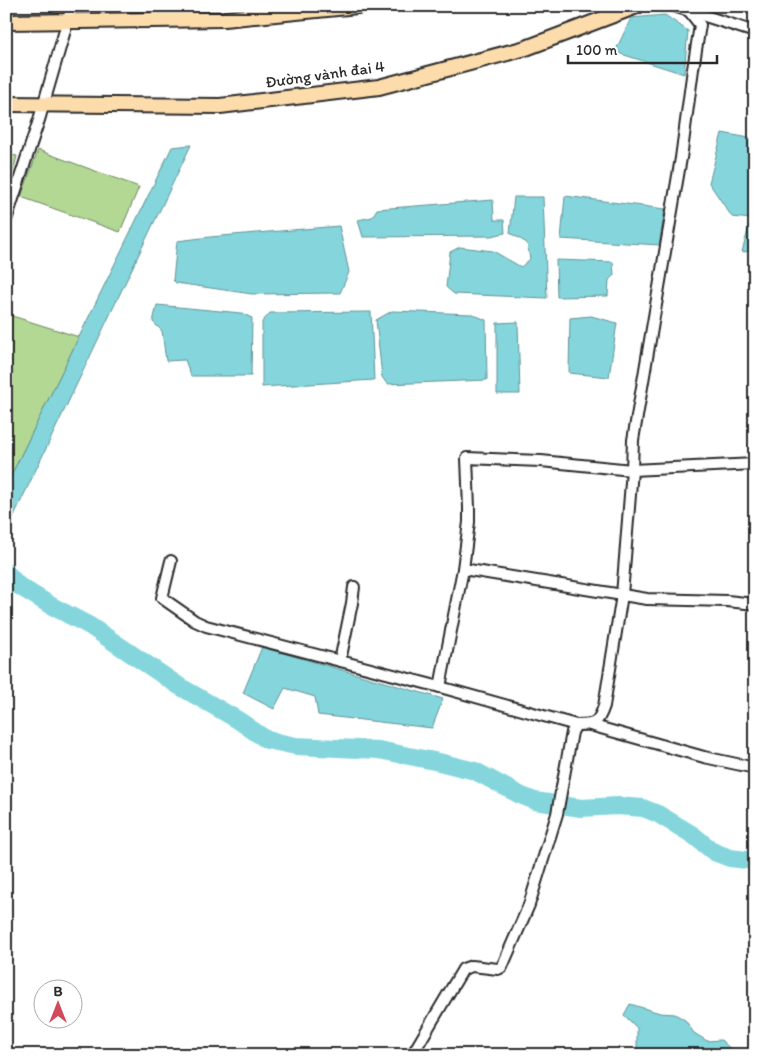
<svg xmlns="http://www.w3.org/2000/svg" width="761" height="1061" font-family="Itim,sans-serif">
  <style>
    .green { fill: #b2d894; stroke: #6e8260 }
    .water { fill: #85d6dc; stroke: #619295 }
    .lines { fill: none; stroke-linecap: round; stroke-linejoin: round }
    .river { stroke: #85d6dc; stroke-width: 18 }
    .minor-casing { stroke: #2b2b2b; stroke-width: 14 }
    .major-casing { stroke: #2b2b2b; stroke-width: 18 }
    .minor { stroke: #fff; stroke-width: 10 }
    .major { stroke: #fddcac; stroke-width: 14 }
    .labels { text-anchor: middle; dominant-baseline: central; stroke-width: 4.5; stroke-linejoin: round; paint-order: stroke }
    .street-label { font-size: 16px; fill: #2b2b2b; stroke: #fff }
  </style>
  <rect width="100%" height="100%" fill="#fff"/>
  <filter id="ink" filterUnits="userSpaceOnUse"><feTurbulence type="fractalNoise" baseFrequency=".02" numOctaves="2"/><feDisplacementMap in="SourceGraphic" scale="10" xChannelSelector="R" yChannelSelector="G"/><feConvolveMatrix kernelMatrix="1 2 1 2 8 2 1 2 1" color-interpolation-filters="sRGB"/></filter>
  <g filter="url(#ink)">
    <!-- green -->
    <g class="green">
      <polygon points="38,150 139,187 120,232 21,197"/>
      <polygon points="6,154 17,156 11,179 6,178"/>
      <polygon points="6,314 79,337 6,486"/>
    </g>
    <!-- water -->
    <g class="water">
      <polygon points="665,15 688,31 684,74 615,52 631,18"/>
      <polygon points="722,133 755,139 755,251 742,252 751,219 732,217 709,183"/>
      <polygon points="191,145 9,526 6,532 6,486 172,147"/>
      <polygon points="565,196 665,209 659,245 561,239"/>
      <polygon points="514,197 543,197 547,298 454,294 446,287 450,252 460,247 493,251 521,267 530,259 527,243 510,233"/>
      <polygon points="493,200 494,220 504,220 505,233 491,236 363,237 358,220 372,217 377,209"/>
      <polygon points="339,226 349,272 340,293 252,294 176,283 173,280 177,241 210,237"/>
      <polygon points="556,260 613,262 614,275 609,280 608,296 557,297"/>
      <polygon points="157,305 241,313 252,318 251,376 191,376 185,360 166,361 162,331 153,322"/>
      <polygon points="392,311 472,314 486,320 487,380 387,384 382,377 376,320"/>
      <polygon points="371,312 374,380 262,387 262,322 270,313"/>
      <polygon points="591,316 617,323 609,377 569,373 570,318"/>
      <polygon points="518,322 520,394 497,394 497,323"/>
      <polygon points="262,647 443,699 432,728 318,715 315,697 285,688 274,709 243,693"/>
      <polygon points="630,1004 660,1013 675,1014 685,1020 694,1033 707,1041 721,1040 737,1055 637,1055 637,1028 624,1015"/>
    </g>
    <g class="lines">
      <!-- river -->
      <polyline class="river" points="6,572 19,586 50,605 90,626 179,686 238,720 267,740 296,746 379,750 439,762 475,771 520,795 535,801 581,808 618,806 643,808 658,814 693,835 714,852 730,858 755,861"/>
      <!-- minor casing -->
      <g class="minor-casing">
        <g id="minor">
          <polyline points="674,6 755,32"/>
          <polyline points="6,220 39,120 72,6"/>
          <polyline points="171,561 162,598 195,621 206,626 440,687 576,725"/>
          <polyline points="463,569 647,599 727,601 755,604"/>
          <polyline points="340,661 352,603 354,587"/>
          <polyline points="440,687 463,569 469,522 469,508 467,458 541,461 632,470 755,464"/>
          <polyline points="590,725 704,757 755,768"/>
          <path d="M 412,1055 L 463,969 L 472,966 L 498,969 L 502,967 L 529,905 L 557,814 L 572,732 L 576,725 C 595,725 598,724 604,706 L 622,595 L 632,470 L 633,440 L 681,158 L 693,69 L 700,25 L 690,12"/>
        </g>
      </g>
      <!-- major casing -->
      <g class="major-casing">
        <g id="major">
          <polyline points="6,22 224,19 358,6"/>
          <polyline points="6,104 220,106 379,87 526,48 637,6"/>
        </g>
      </g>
      <!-- minor -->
      <use href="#minor" class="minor"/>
      <!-- major -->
      <use href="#major" class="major"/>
    </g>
  </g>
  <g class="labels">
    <!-- street labels -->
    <g class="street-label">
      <text transform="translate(325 74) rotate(-8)">Đường vành đai 4</text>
    </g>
  </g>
  <!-- margin -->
  <rect width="761" height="1061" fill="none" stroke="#fff" stroke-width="25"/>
  <rect x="12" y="12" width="736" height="1036" fill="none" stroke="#2b2b2b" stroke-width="2" filter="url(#ink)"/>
  <!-- north arrow -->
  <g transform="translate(58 1004)"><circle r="24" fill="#ffffff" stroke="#aaaaaa"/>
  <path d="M0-4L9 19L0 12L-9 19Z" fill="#d1495b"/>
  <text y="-8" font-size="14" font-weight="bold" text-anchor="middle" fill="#2b2b2b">B</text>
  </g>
  <!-- scale -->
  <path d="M568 55v8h149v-8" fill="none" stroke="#2b2b2b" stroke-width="2.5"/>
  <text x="576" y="55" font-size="15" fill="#2b2b2b" stroke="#ffffff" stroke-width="4" paint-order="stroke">100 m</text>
</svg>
